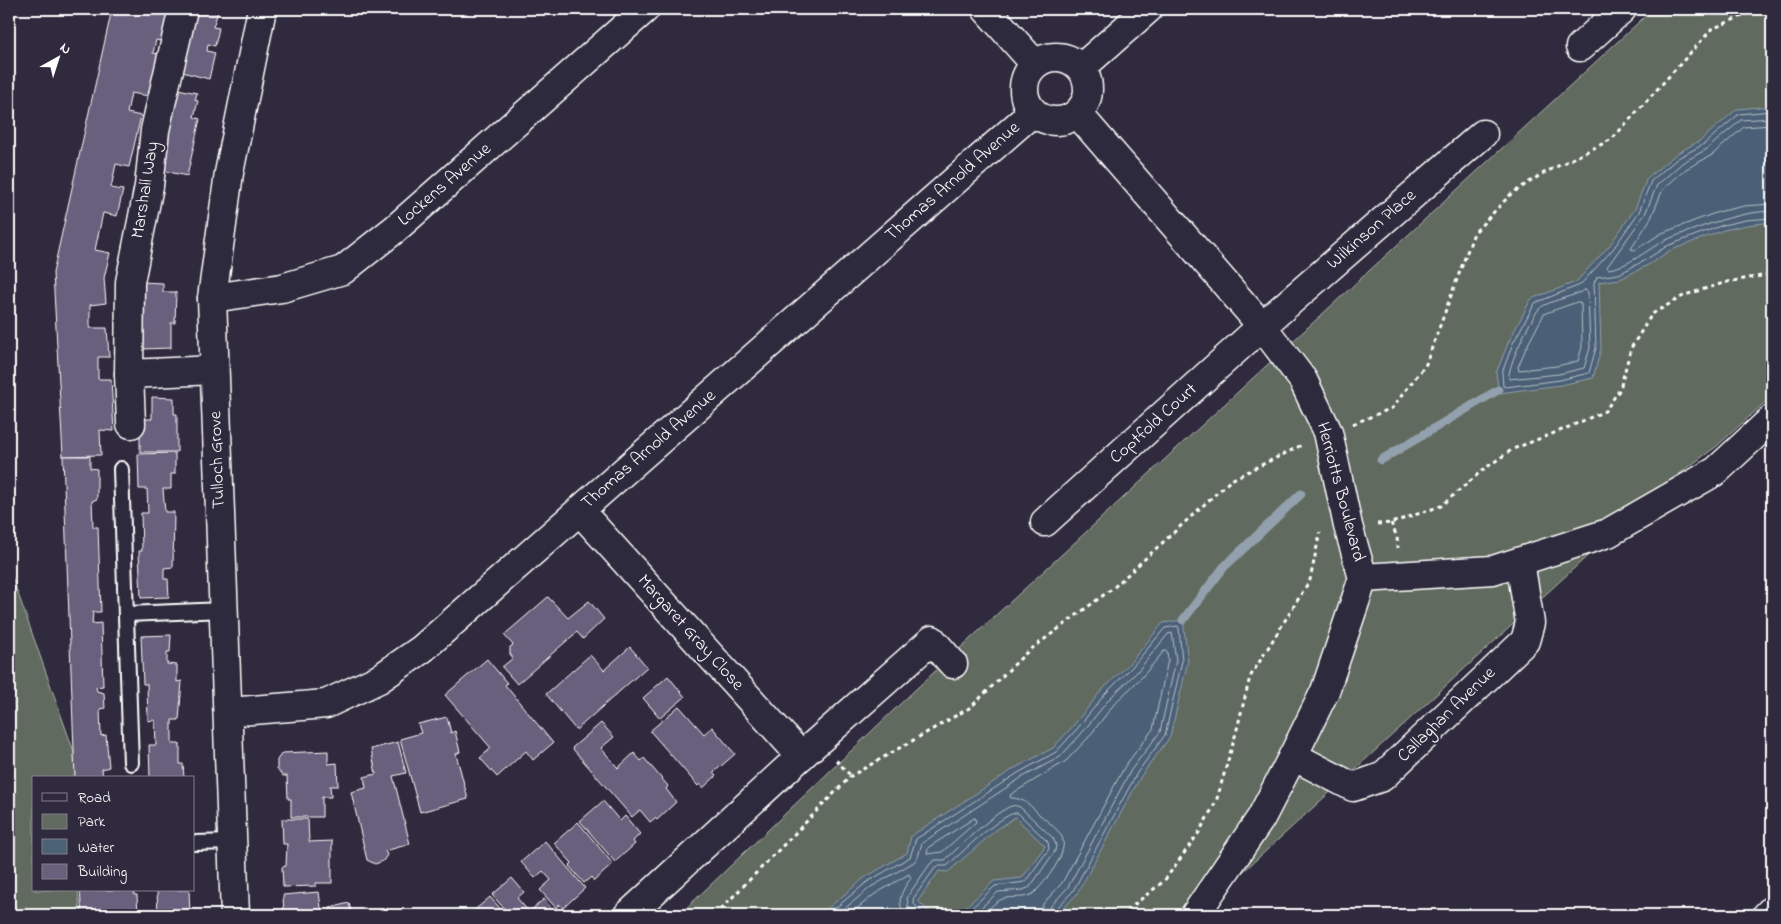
<svg xmlns="http://www.w3.org/2000/svg" width="1781" height="924" font-family="'Indie Flower',sans-serif">
  <style>
    .green { fill: #606a5e; stroke: #b0b4ae }
    .water { fill: #4b6176; stroke: #93a0ad }
    .lines { fill: none; stroke-linecap: round; stroke-linejoin: round }
    .shore { stroke: #b7c0c8; stroke-width: 1 }
    .stream { stroke: #93a0ad; stroke-width: 9 }
    .building { fill: #68607d; stroke: #fff }
    .service-casing { stroke: #fff; stroke-width: 18 }
    .minor-casing { stroke: #fff; stroke-width: 31 }
    .path { stroke: #fff; stroke-width: 3; stroke-dasharray: 4 4; stroke-linecap: butt }
    .service { stroke: #2f2a3d; stroke-width: 14 }
    .minor { stroke: #2f2a3d; stroke-width: 28 }
    .labels { text-anchor: middle; dominant-baseline: central; stroke-width: 4; stroke-linejoin: round; paint-order: stroke }
    .street-label { font-size: 18px; fill: #fff; stroke: #2f2a3d }
  </style>
  <rect width="100%" height="100%" fill="#2f2a3d"/>
  <filter id="ink" filterUnits="userSpaceOnUse"><feTurbulence type="fractalNoise" baseFrequency=".02" numOctaves="2"/><feDisplacementMap in="SourceGraphic" scale="10" xChannelSelector="R" yChannelSelector="G"/><feConvolveMatrix kernelMatrix="1 2 1 2 8 2 1 2 1" color-interpolation-filters="sRGB"/></filter>
  <g filter="url(#ink)">
    <!-- green -->
    <g class="green">
      <polygon points="1653,9 1772,9 1772,396 1717,446 1667,483 1196,915 679,915 917,688"/>
      <polygon points="9,568 74,752 75,778 34,778 34,890 78,890 80,915 9,915"/>
    </g>
    <!-- water -->
    <g class="water">
      <polygon points="1772,106 1772,222 1747,225 1724,230 1669,251 1650,264 1620,279 1599,282 1601,349 1593,378 1561,385 1499,393 1496,373 1509,341 1531,299 1576,282 1609,246 1635,209 1647,178 1676,154 1701,140 1737,109"/>
      <polygon points="1183,620 1188,661 1170,737 1141,776 1077,894 1057,915 953,915 958,914 994,881 1022,878 1045,846 1015,817 996,830 948,872 939,871 918,901 932,915 820,915 864,878 907,853 911,836 1015,768 1053,748 1073,726 1101,691 1129,664 1163,623"/>
    </g>
    <g class="lines">
      <!-- shore -->
      <g class="shore">
        <polyline points="1772,111 1739,114 1704,144 1678,158 1651,181 1639,212 1613,249 1580,285 1535,303 1513,343 1502,373 1503,386 1506,387 1560,380 1589,373 1596,348 1594,283 1597,277 1619,274 1647,259 1667,246 1723,225 1746,220 1772,218"/>
        <path d="M 1772,118 L 1741,120 L 1707,149 L 1682,163 L 1657,185 L 1645,214 L 1607,267 L 1609,269 C 1630,266 1646,250 1664,241 C 1672,237 1681,234 1690,231 C 1717,221 1743,212 1772,211"/>
        <polyline points="1772,125 1744,127 1712,155 1686,169 1663,189 1651,218 1631,249 1635,250 1662,233 1718,212 1744,206 1772,204"/>
        <path d="M 1585,290 L 1588,292 L 1590,348 L 1584,368 L 1559,374 L 1509,379 C 1506,369 1531,318 1539,309 C 1546,301 1574,297 1585,290 Z"/>
        <polygon points="1578,302 1581,304 1582,347 1578,361 1557,366 1519,370 1518,367 1526,348 1544,314"/>
        <polygon points="975,818 976,822 942,852 927,854 928,848"/>
        <polyline points="827,915 867,882 910,857 916,839 1018,773 1056,752 1077,729 1105,694 1132,667 1165,628 1178,626 1179,628 1182,661 1165,735 1137,773 1073,891 1055,910 1054,915"/>
        <polyline points="837,915 871,887 914,862 918,857 922,843 1021,778 1060,757 1082,733 1110,698 1137,672 1168,634 1172,633 1176,660 1160,732 1131,770 1068,887 1050,907 1048,915"/>
        <path d="M 849,915 L 875,894 L 909,874 L 911,878 C 903,890 894,901 906,915"/>
        <path d="M 916,915 L 908,906 L 907,897 L 930,864 L 935,860 L 945,860 C 958,848 998,809 1012,806 C 1015,805 1016,806 1020,807 L 1053,838 L 1056,845 L 1055,851 L 1030,887 L 1023,890 L 998,892 L 973,915"/>
        <path d="M 925,915 L 914,904 L 913,899 L 935,868 L 939,866 L 947,866 C 958,856 1005,810 1018,813 L 1048,842 L 1049,849 L 1025,882 L 995,886 L 964,915"/>
        <path d="M 983,915 C 988,910 994,903 1000,900 C 1012,894 1027,902 1037,890 C 1047,879 1069,852 1062,837 C 1057,828 1047,821 1040,815 C 1031,806 1024,798 1011,798 L 1010,795 L 1066,761 L 1088,738 L 1115,703 L 1142,677 L 1164,651 L 1167,651 L 1168,660 L 1153,729 L 1125,766 L 1062,883 L 1043,904 L 1040,915"/>
      </g>
      <!-- stream -->
      <g class="stream">
        <polyline points="1381,460 1498,390"/>
        <polyline points="1183,620 1224,567 1301,494"/>
      </g>
    </g>
    <!-- building -->
    <g class="building">
      <polygon points="112,9 173,9 169,33 162,36 161,41 156,40 153,53 159,54 149,96 131,93 127,113 141,116 129,167 116,164 111,188 123,190 117,216 103,213 95,250 110,253 104,278 106,303 90,305 90,328 107,328 109,357 98,357 98,379 111,379 114,431 100,430 101,455 63,456 53,273"/>
      <polygon points="196,9 219,9 213,27 219,28 215,46 208,44 207,51 215,53 209,79 182,72"/>
      <polygon points="178,89 197,93 195,100 198,101 194,117 200,119 187,176 160,170"/>
      <polygon points="141,282 163,283 163,292 176,292 175,323 171,323 171,348 142,349"/>
      <polygon points="152,397 174,398 174,414 177,414 177,452 140,452 140,419 152,419"/>
      <polygon points="175,453 175,474 171,474 171,489 163,489 165,512 174,512 173,567 164,568 164,579 168,579 169,597 141,598 139,551 142,551 141,513 148,513 147,489 139,489 138,454"/>
      <polygon points="63,456 90,456 90,468 97,469 97,499 92,501 93,527 98,527 101,612 93,612 92,624 101,623 103,686 96,687 97,691 104,693 105,708 100,709 101,736 106,735 109,767 102,769 103,778 75,778"/>
      <polygon points="548,597 568,618 589,601 604,619 583,639 577,632 517,684 502,667 513,658 510,654 510,647 513,645 504,635"/>
      <polygon points="171,635 170,652 167,652 167,664 177,665 177,682 182,681 179,720 172,720 172,744 180,744 180,764 183,764 184,778 150,778 149,745 156,745 155,720 148,721 147,684 143,684 141,636"/>
      <polygon points="630,647 647,667 576,730 546,694 590,655 604,670"/>
      <polygon points="487,659 507,683 505,685 553,743 533,760 526,751 497,777 480,758 491,748 445,695"/>
      <polygon points="668,676 685,697 660,718 643,698"/>
      <polygon points="679,706 704,734 712,727 735,754 713,773 716,776 703,788 700,784 698,786 650,731"/>
      <polygon points="447,717 451,733 455,731 460,752 456,754 468,799 420,812 400,739 421,733 418,724"/>
      <polygon points="601,723 614,737 601,748 618,768 634,753 641,761 644,758 668,786 666,789 676,802 657,820 655,818 650,822 640,810 632,817 572,748"/>
      <polygon points="398,742 406,773 393,776 410,844 385,851 387,855 383,861 375,864 367,860 351,792 366,788 364,777 376,774 371,749"/>
      <polygon points="328,751 328,764 337,763 338,786 330,786 331,797 322,797 322,817 291,817 291,799 288,799 287,776 283,776 277,769 277,760 282,753"/>
      <polygon points="603,801 620,821 625,816 640,834 633,841 635,844 615,862 580,821"/>
      <polygon points="282,819 308,819 309,842 332,841 332,883 316,883 316,886 283,887 282,867 286,866 287,844 283,844"/>
      <polygon points="578,822 613,864 594,881 591,877 584,883 569,866 572,863 554,843"/>
      <polygon points="545,841 585,888 563,908 559,904 556,908 540,890 551,880 543,871 535,878 521,862"/>
      <polygon points="512,878 524,892 517,898 529,912 544,899 555,913 553,915 510,915 492,895"/>
      <polygon points="80,890 134,890 134,895 137,895 138,915 82,915"/>
      <polygon points="157,890 189,890 190,915 158,915"/>
      <polygon points="319,892 322,915 284,915 283,895"/>
      <polygon points="490,897 506,915 469,915"/>
      <polygon points="349,903 352,915 332,915 330,908"/>
    </g>
    <g class="lines">
      <!-- service casing -->
      <g class="service-casing">
        <g id="service">
          <polyline points="121,469 131,763"/>
          <polyline points="127,614 224,610"/>
          <polyline points="194,843 233,842"/>
        </g>
      </g>
      <!-- minor casing -->
      <g class="minor-casing">
        <g id="minor">
          <polyline points="183,9 155,130 149,186 130,282 129,374 214,370"/>
          <polyline points="986,9 1035,64"/>
          <polyline points="1580,47 1622,9"/>
          <circle cx="1056" cy="89" r="32"/>
          <polyline points="1081,68 1148,9"/>
          <polyline points="1078,114 1262,326 1303,380 1328,432 1348,526 1363,578 1325,691 1293,756 1261,818 1195,915"/>
          <polyline points="212,298 282,288 343,270 395,229 645,9"/>
          <polyline points="129,374 131,424"/>
          <polyline points="580,511 801,756"/>
          <polyline points="1045,522 1262,326 1483,134"/>
          <polyline points="1363,578 1493,570 1608,533 1716,471 1772,419"/>
          <polyline points="228,712 326,704 379,679 422,649 1033,112"/>
          <polyline points="1293,756 1353,787 1382,777 1525,641 1530,623 1520,562"/>
          <polyline points="235,915 212,298 229,173 262,9"/>
          <polyline points="628,915 801,756 932,640 953,664"/>
          <polyline points="1767,915 1772,910"/>
        </g>
      </g>
      <!-- path -->
      <g class="path">
        <polyline points="1353,424 1392,408 1426,364 1474,233 1511,194 1542,174 1612,139 1712,29 1756,10 1768,9"/>
        <polyline points="1391,523 1397,537 1398,548"/>
        <polyline points="1377,524 1391,523 1441,506 1484,469 1513,449 1562,430 1605,411 1620,389 1631,348 1652,314 1685,295 1727,282 1772,274"/>
        <polyline points="836,760 851,776"/>
        <polyline points="715,915 851,776 971,707 1026,653 1113,588 1231,480 1302,445"/>
        <polyline points="1121,915 1164,881 1198,834 1216,802 1236,733 1250,677 1310,580 1320,532"/>
      </g>
      <!-- service -->
      <use href="#service" class="service"/>
      <!-- minor -->
      <use href="#minor" class="minor"/>
    </g>
  </g>
  <g class="labels">
    <!-- street labels -->
    <g class="street-label">
      <text transform="translate(953 182) rotate(-41)">Thomas Arnold Avenue</text>
      <text transform="translate(445 185) rotate(-41)">Lockens Avenue</text>
      <text transform="translate(146 190) rotate(-81)">Marshall Way</text>
      <text transform="translate(1372 230) rotate(-41)">Wilkinson Place</text>
      <text transform="translate(1154 424) rotate(-42)">Coptfold Court</text>
      <text transform="translate(649 450) rotate(-41)">Thomas Arnold Avenue</text>
      <text transform="translate(218 460) rotate(-92)">Tulloch Grove</text>
      <text transform="translate(1340 492) rotate(75)">Herriotts Boulevard</text>
      <text transform="translate(690 633) rotate(48)">Margaret Gray Close</text>
      <text transform="translate(1447 715) rotate(-44)">Callaghan Avenue</text>
    </g>
  </g>
  <!-- margin -->
  <rect width="1781" height="924" fill="none" stroke="#2f2a3d" stroke-width="30"/>
  <rect x="15" y="15" width="1751" height="894" fill="none" stroke="#fff" stroke-width="2" filter="url(#ink)"/>
  <!-- legend -->
  <rect x="32" y="776" width="162" height="115" fill="#2f2a3d" stroke="#827f8b"/>
  <rect x="42" y="793" width="25" height="8" fill="#2f2a3d" stroke="#827f8b"/>
  <text x="78" y="802" font-size="15" fill="#ffffff">Road</text>
  <rect x="42" y="814" width="25" height="15" fill="#606a5e" stroke="#827f8b"/>
  <text x="78" y="826" font-size="15" fill="#ffffff">Park</text>
  <rect x="42" y="839" width="25" height="15" fill="#4b6176" stroke="#827f8b"/>
  <text x="78" y="852" font-size="15" fill="#ffffff">Water</text>
  <rect x="42" y="864" width="25" height="15" fill="#68607d" stroke="#827f8b"/>
  <text x="78" y="876" font-size="15" fill="#ffffff">Building</text>
  <!-- north arrow -->
  <g transform="translate(58 58) rotate(39)" stroke="#2f2a3d" stroke-width="4" paint-order="stroke">
  <path d="M0-4L9 19L0 12L-9 19Z" fill="#ffffff"/>
  <text y="-8" font-size="14" font-weight="bold" text-anchor="middle" fill="#ffffff">N</text>
  </g>
</svg>
